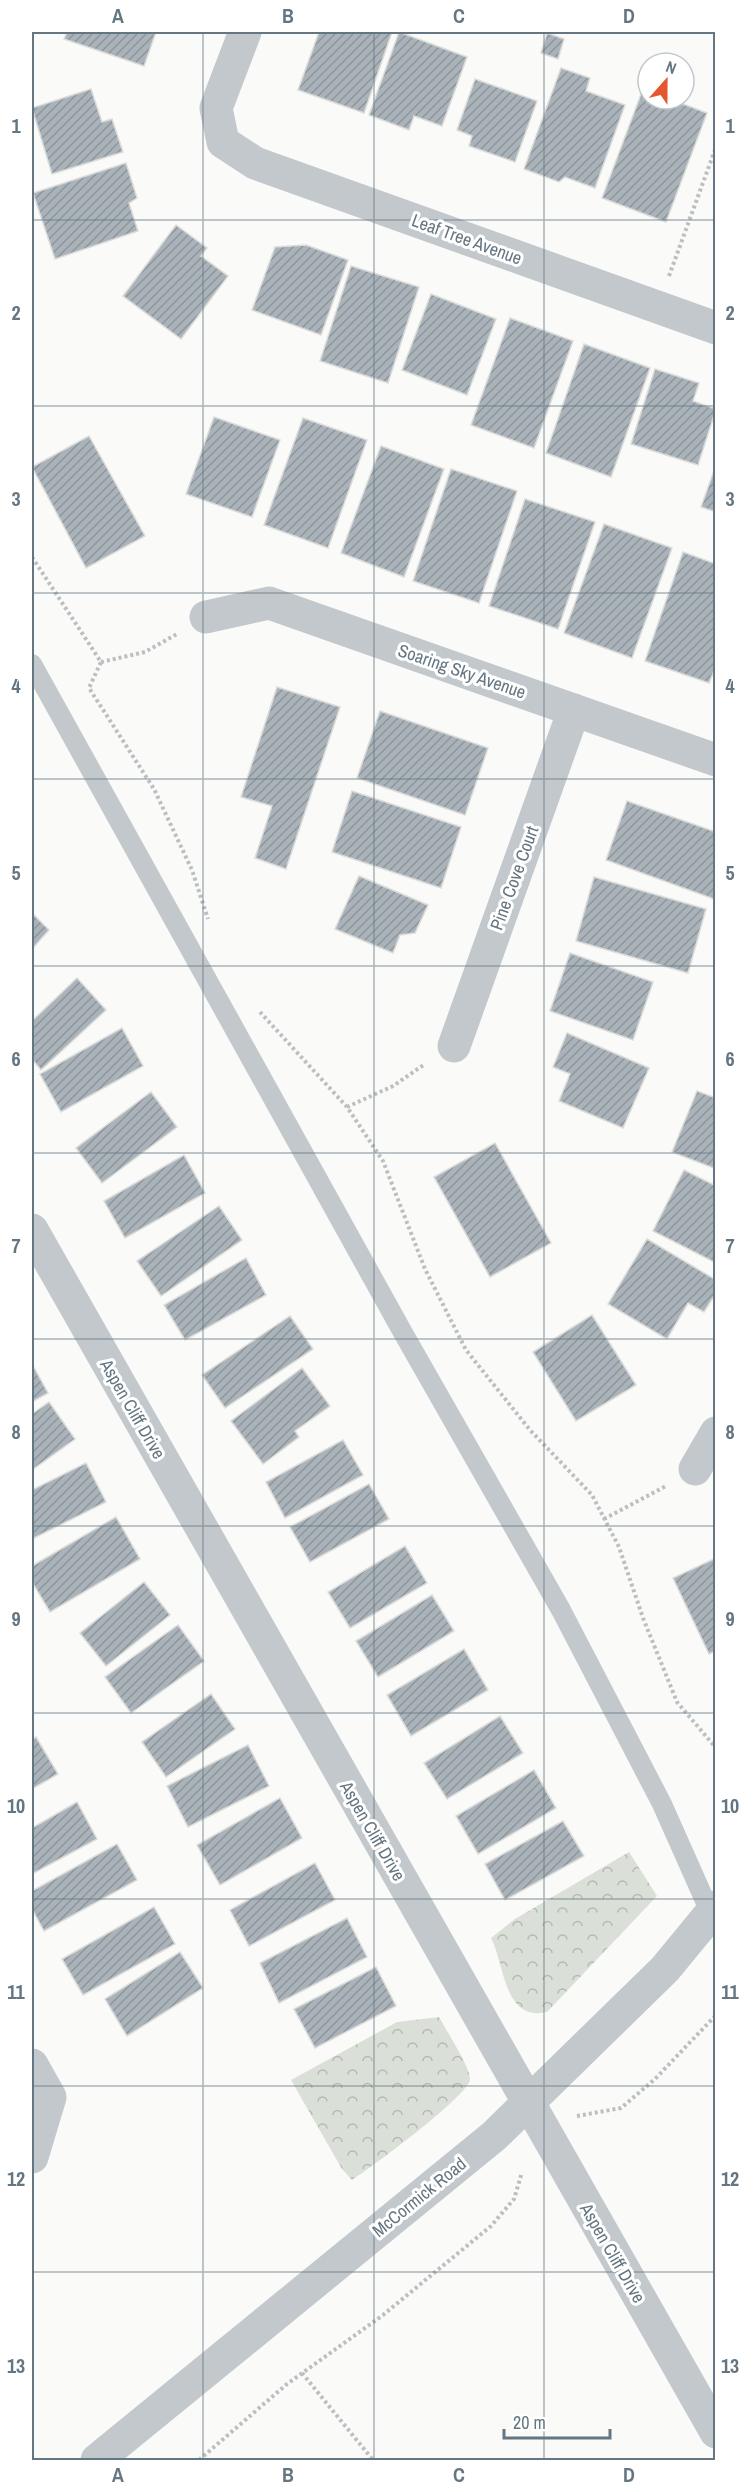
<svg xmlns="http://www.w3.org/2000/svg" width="747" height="2492" font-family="'Archivo Narrow',sans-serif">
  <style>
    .forest { fill: url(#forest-crowns) }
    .building { fill: url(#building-hatch); stroke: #dcdcda; stroke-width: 1.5 }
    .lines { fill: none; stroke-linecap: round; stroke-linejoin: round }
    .path { stroke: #bbbfc2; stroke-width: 4; stroke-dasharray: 3 3; stroke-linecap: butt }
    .service { stroke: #c3c8cc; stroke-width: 20 }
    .minor { stroke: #c3c8cc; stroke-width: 33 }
    .tertiary { stroke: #c3c8cc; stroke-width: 33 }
    .grid { fill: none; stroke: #657683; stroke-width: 1.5; stroke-opacity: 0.55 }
    .labels { text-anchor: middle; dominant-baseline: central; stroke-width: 6; stroke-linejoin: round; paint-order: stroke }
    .street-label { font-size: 18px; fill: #657683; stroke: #fff }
    .neatline { fill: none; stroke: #657683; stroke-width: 2 }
    .grid-label { font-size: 20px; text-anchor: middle; font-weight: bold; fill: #657683 }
  </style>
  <defs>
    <pattern id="forest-crowns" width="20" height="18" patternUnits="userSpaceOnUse" patternTransform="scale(1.5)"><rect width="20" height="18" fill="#dadfd7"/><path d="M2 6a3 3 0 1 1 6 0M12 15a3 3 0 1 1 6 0" fill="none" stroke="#b4b9b4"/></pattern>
    <pattern id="building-hatch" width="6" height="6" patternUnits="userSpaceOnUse" patternTransform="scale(1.5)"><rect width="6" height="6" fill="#aab3b9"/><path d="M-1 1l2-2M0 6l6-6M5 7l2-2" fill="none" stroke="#8e969c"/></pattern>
  </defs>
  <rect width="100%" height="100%" fill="#fafaf8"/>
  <!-- forest -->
  <g class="forest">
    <path d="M 629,1852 L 657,1896 L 547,2012 C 503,2022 505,1964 491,1938 L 515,1919 Z"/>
    <path d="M 439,2017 C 446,2030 470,2067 470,2079 C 470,2095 369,2169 352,2180 L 342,2169 L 291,2080 L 397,2022 Z"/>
  </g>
  <!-- building -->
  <g class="building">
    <polygon points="67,32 156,32 144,66 64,39"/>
    <polygon points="319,32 392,32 364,113 298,90"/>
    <polygon points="399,32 467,57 442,126 414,116 409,130 369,115"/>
    <polygon points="547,33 564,39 558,59 541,53"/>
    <polygon points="561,68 590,78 586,91 625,105 595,188 565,177 559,182 524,169"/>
    <polygon points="475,79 537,101 515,162 469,146 472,136 457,130"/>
    <polygon points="91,89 102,122 112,119 123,152 52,174 32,108"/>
    <polygon points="643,89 648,91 648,99 670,99 707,113 666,222 602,198"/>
    <polygon points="126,163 137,198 129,203 138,231 55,259 33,193"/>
    <polygon points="176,225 207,248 201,256 228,276 181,339 123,296"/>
    <polygon points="306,245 348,260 321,335 252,310 275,247"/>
    <polygon points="351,266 419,287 388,383 320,361"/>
    <polygon points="431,294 496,319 467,395 402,370"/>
    <polygon points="510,318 573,341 534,448 471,425"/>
    <polygon points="584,344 650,368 611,477 546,453"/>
    <polygon points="655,369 699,383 693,401 716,409 698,465 631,444"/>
    <polygon points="214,417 280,440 252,517 186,494"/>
    <polygon points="303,418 367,440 328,548 264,525"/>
    <polygon points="89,436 145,536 86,568 32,467"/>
    <polygon points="381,446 444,469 404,577 341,553"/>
    <polygon points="716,465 716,512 701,507"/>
    <polygon points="451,469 517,491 479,603 413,581"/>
    <polygon points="525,499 595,522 558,629 489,606"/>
    <polygon points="604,524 672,548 632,658 564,633"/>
    <polygon points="683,552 716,564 716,666 709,683 645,661"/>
    <polygon points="277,687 340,707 286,869 255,858 272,806 241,797"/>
    <polygon points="380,711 488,748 465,815 357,778"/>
    <polygon points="352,791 461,827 441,888 332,852"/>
    <polygon points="627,801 716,832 714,899 606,860"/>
    <polygon points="359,876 428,905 415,933 400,935 393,953 335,929"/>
    <polygon points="594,877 706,909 688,973 576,941"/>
    <polygon points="32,913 49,930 32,949"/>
    <polygon points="570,953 653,982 633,1040 550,1011"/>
    <polygon points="77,978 106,1010 41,1070 32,1059 32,1021"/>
    <polygon points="122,1028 143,1066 61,1112 40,1074"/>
    <polygon points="567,1033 649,1068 623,1128 559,1101 570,1074 553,1067"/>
    <polygon points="697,1091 716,1098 716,1169 672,1152"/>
    <polygon points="151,1092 177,1127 102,1183 76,1148"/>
    <polygon points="495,1143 551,1243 490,1277 434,1177"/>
    <polygon points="184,1155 205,1193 125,1238 104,1201"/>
    <polygon points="684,1170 716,1186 716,1263 653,1231"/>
    <polygon points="219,1206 242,1240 161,1296 137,1261"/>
    <polygon points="647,1239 716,1280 716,1293 704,1312 688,1303 667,1339 608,1304"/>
    <polygon points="246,1258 266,1295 185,1340 164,1305"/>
    <polygon points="592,1315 636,1385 576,1421 533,1352"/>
    <polygon points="290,1316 313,1349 225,1408 202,1375"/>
    <polygon points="32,1364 48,1393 32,1402"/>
    <polygon points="302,1368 330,1406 295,1431 299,1437 263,1464 231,1421"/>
    <polygon points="49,1402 75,1439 32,1470 32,1414"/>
    <polygon points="343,1440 363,1475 285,1518 266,1482"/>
    <polygon points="86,1463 106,1502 32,1539 32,1490"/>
    <polygon points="369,1484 389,1519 310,1562 290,1527"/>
    <polygon points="116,1517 140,1559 50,1612 32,1582 32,1566"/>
    <polygon points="405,1546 427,1583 350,1628 328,1592"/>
    <polygon points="716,1558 716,1651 709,1654 673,1578"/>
    <polygon points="144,1582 170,1615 106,1666 80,1633"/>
    <polygon points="432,1595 454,1631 378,1677 356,1641"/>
    <polygon points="178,1625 204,1661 131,1713 105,1677"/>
    <polygon points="464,1649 488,1690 411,1736 387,1695"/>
    <polygon points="211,1694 235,1729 166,1777 142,1742"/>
    <polygon points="500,1716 523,1753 447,1799 424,1763"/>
    <polygon points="36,1737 58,1774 32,1789 32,1740"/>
    <polygon points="248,1745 269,1786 188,1827 167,1786"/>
    <polygon points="534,1770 556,1808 478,1854 456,1816"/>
    <polygon points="280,1798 302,1838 220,1885 197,1845"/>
    <polygon points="77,1802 97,1839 32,1874 32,1828"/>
    <polygon points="563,1821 584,1856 505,1900 485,1864"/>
    <polygon points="117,1844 137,1880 44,1931 32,1909 32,1891"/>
    <polygon points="315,1863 335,1900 249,1946 230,1910"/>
    <polygon points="154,1907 175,1944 83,1995 62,1959"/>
    <polygon points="347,1918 367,1957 279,2003 260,1963"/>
    <polygon points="180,1952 203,1988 127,2036 105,1999"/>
    <polygon points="376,1967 396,2006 315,2048 294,2009"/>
  </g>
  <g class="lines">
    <!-- path -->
    <g class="path">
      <polyline points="669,276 716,147"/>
      <polyline points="32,557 101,662 89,688 154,789 192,870 208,919"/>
      <polyline points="101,662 145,652 177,634"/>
      <polyline points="260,1012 347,1107 383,1161 425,1269 466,1350 530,1430 592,1495 619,1547 643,1618 677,1702 716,1748"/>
      <polyline points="347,1107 393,1086 425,1064"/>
      <polyline points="604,1519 666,1486"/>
      <polyline points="577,2116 621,2108 655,2079 716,2015"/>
      <polyline points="302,2373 373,2460"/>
      <polyline points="199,2460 287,2384 383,2315 491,2226 514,2199 522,2172"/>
    </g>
    <!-- service -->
    <polyline class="service" points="32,664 402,1331 561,1610 662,1804 714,1921"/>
    <!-- minor -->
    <g class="minor">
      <polyline points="245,32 216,108 223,142 255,163 716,328"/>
      <polyline points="206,617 269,603 716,760"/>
      <polyline points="454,1046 574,710"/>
      <polyline points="32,1230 716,2432"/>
      <polyline points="695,1469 716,1433"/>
      <polyline points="32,2065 50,2097 32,2157"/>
    </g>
    <!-- tertiary -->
    <polyline class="tertiary" points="97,2460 494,2136 665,1969 716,1907"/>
  </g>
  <!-- grid -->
  <path class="grid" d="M 203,32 L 203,2460M 374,32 L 374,2460M 544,32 L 544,2460M 32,220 L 716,220M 32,406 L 716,406M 32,593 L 716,593M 32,779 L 716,779M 32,966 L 716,966M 32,1153 L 716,1153M 32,1339 L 716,1339M 32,1526 L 716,1526M 32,1713 L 716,1713M 32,1899 L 716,1899M 32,2086 L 716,2086M 32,2272 L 716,2272"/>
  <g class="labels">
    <!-- street labels -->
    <g class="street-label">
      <text transform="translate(467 239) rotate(20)">Leaf Tree Avenue</text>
      <text transform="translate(462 671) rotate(19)">Soaring Sky Avenue</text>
      <text transform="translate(514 878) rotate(-70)">Pine Cove Court</text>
      <text transform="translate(133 1409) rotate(60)">Aspen Cliff Drive</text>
      <text transform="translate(373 1831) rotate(60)">Aspen Cliff Drive</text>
      <text transform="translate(419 2197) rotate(-39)">McCormick Road</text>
      <text transform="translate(613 2253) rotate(60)">Aspen Cliff Drive</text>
    </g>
  </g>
  <!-- border -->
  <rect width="747" height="2492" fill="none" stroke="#ffffff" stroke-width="66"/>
  <!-- north arrow -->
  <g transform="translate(666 81) rotate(21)"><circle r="28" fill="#ffffff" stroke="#c1c8cd" stroke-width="1.5"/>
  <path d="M0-4.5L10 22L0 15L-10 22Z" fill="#e4572e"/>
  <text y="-9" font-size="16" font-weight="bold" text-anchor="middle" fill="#657683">N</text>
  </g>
  <!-- scale -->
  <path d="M504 2429v9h106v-9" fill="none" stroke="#657683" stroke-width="3"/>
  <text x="513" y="2429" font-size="18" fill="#657683" stroke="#ffffff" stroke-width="4.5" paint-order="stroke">20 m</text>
  <rect x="33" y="33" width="681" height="2426" class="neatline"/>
  <g class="grid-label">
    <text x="118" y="23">A</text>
    <text x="288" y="23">B</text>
    <text x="459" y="23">C</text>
    <text x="629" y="23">D</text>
    <text x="16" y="133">1</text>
    <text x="730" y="133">1</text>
    <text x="16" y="320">2</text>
    <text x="730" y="320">2</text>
    <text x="16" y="506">3</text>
    <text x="730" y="506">3</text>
    <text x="16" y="693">4</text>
    <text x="730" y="693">4</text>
    <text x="16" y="880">5</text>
    <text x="730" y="880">5</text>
    <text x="16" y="1066">6</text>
    <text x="730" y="1066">6</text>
    <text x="16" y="1253">7</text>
    <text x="730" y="1253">7</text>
    <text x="16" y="1439">8</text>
    <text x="730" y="1439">8</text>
    <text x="16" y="1626">9</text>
    <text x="730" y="1626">9</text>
    <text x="16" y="1813">10</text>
    <text x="730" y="1813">10</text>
    <text x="16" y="1999">11</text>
    <text x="730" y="1999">11</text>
    <text x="16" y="2186">12</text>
    <text x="730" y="2186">12</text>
    <text x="16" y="2373">13</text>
    <text x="730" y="2373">13</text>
    <text x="118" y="2482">A</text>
    <text x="288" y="2482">B</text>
    <text x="459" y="2482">C</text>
    <text x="629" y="2482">D</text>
  </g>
</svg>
